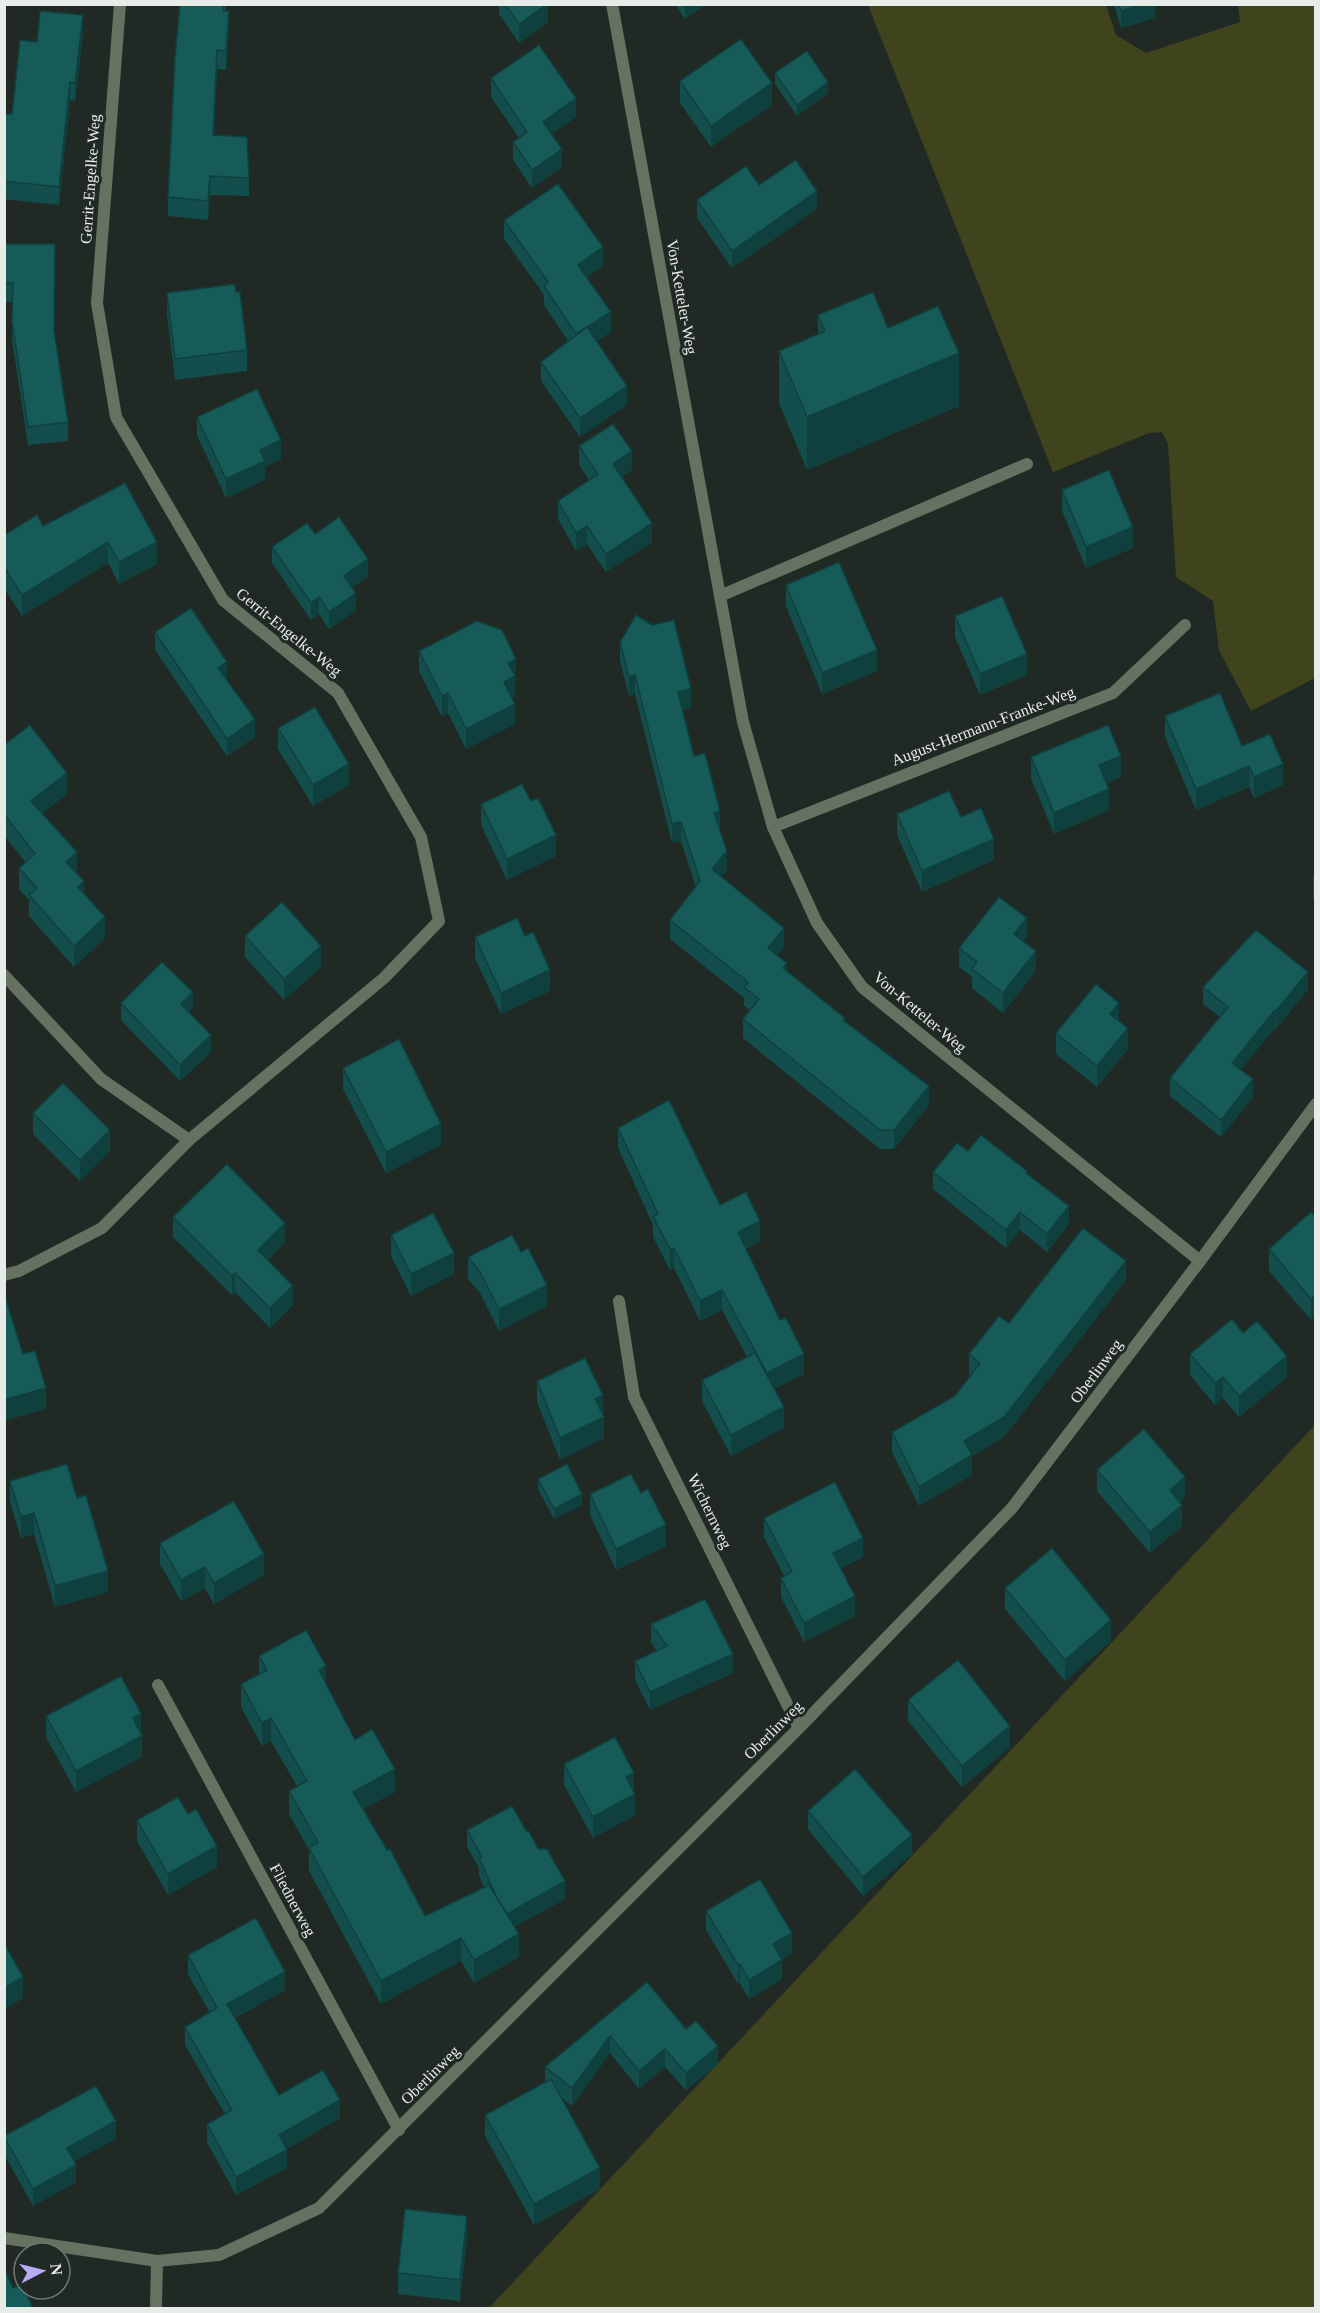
<svg xmlns="http://www.w3.org/2000/svg" width="1320" height="2313" font-family="'Times New Roman',serif">
  <style>
    .green { fill: #40441d }
    .lines { fill: none; stroke-linecap: round; stroke-linejoin: round }
    .minor { stroke: #657262; stroke-width: 12 }
    .wall { fill: #134e4c }
    .shaded-wall { fill: #0f403e }
    .building { fill: #165b58; stroke: #0f403e; stroke-width: 1.5 }
    .labels { text-anchor: middle; dominant-baseline: central; stroke-width: 6; stroke-linejoin: round; paint-order: stroke }
    .street-label { font-size: 16px; fill: #e7ece9; stroke: #212925 }
  </style>
  <rect width="100%" height="100%" fill="#212925"/>
  <!-- green -->
  <g class="green">
    <polygon points="868,5 1106,5 1116,35 1146,53 1240,22 1238,5 1315,5 1315,678 1251,711 1219,650 1213,601 1176,577 1168,444 1162,432 1149,433 1053,472"/>
    <polygon points="1315,1425 1315,2308 489,2308"/>
  </g>
  <g class="lines">
    <!-- minor -->
    <g class="minor">
      <polyline points="612,4 743,722 773,827 817,923 862,987 1200,1261"/>
      <polyline points="720,596 1027,464"/>
      <polyline points="773,827 1113,693 1185,625"/>
      <polyline points="4,975 101,1079 189,1140"/>
      <polyline points="4,1275 19,1271 102,1228 189,1140 384,978 439,921 421,837 338,693 223,600 116,417 97,303 120,4"/>
      <polyline points="619,1301 634,1397 799,1728"/>
      <polyline points="158,1685 399,2130"/>
      <polyline points="4,2238 157,2261 219,2255 319,2208 799,1728 1012,1508 1200,1261 1316,1104"/>
      <polyline points="156,2308 157,2261"/>
    </g>
  </g>
  <!-- wall -->
  <g class="wall">
    <polygon points="180,4 226,4 225,11 229,30 226,70 217,69 214,135 249,178 249,196 210,195 208,220 168,216 168,197"/>
    <polygon points="499,4 548,4 548,23 519,43 499,14"/>
    <polygon points="675,4 706,4 685,19"/>
    <polygon points="1114,4 1155,4 1155,18 1121,28"/>
    <polygon points="83,33 75,101 70,100 59,205 4,199 4,114 12,114 37,42"/>
    <polygon points="775,73 828,93 797,116 775,84"/>
    <polygon points="491,78 576,117 551,134 562,167 532,188 513,160 513,142 519,138 491,97"/>
    <polygon points="680,81 772,105 711,147 680,103"/>
    <polygon points="697,200 817,209 732,268 697,218"/>
    <polygon points="504,220 603,266 587,277 611,332 596,341 627,405 580,437 541,381 541,362 568,341 544,305 544,295 504,239"/>
    <polygon points="4,244 54,331 68,422 68,441 28,445 12,340 13,302 4,302"/>
    <polygon points="236,292 247,350 247,371 175,380 167,314 167,293"/>
    <polygon points="818,315 888,328 959,406 807,470 779,403 779,351 818,334"/>
    <polygon points="197,417 281,459 265,467 265,480 226,498 197,435"/>
    <polygon points="579,446 632,470 622,476 652,542 606,572 587,544 576,551 558,519 558,501 589,480 579,465"/>
    <polygon points="125,483 157,564 119,584 108,563 22,616 4,588 4,535 43,526"/>
    <polygon points="1062,490 1133,548 1086,568 1062,511"/>
    <polygon points="315,534 368,576 352,588 356,610 329,629 319,614 311,620 272,563 272,547"/>
    <polygon points="786,585 877,671 822,694 786,606"/>
    <polygon points="955,616 1027,675 980,695 955,637"/>
    <polygon points="155,632 226,680 255,737 227,756 155,650"/>
    <polygon points="620,642 691,708 683,710 694,756 720,830 727,870 721,877 784,947 777,955 787,972 845,1021 929,1105 894,1149 880,1149 743,1038 743,1019 750,1010 744,1006 744,998 670,939 670,920 696,887 681,841 672,843 635,694 629,696 620,661"/>
    <polygon points="419,651 516,679 515,680 515,696 512,698 515,724 466,749 448,713 442,717 419,671"/>
    <polygon points="1165,716 1283,785 1254,798 1249,787 1196,810 1165,737"/>
    <polygon points="278,728 349,785 313,806 278,749"/>
    <polygon points="4,745 67,794 42,813 77,873 84,893 105,938 74,967 29,916 29,900 19,889 19,868 26,863 4,835"/>
    <polygon points="1031,757 1121,777 1106,783 1109,810 1054,834 1031,778"/>
    <polygon points="481,804 556,856 507,880 481,825"/>
    <polygon points="897,814 961,817 994,860 922,892 897,835"/>
    <polygon points="1316,873 1316,900 1313,898 1313,876"/>
    <polygon points="245,936 321,967 284,1000 245,957"/>
    <polygon points="475,937 550,991 501,1014 475,958"/>
    <polygon points="1027,937 1023,941 1036,971 1003,1013 972,988 972,977 959,967 959,948"/>
    <polygon points="1203,987 1308,989 1276,1029 1275,1028 1240,1070 1253,1097 1221,1137 1170,1096 1170,1078 1220,1017 1203,1004"/>
    <polygon points="121,1003 193,1008 189,1012 211,1052 180,1081 121,1020"/>
    <polygon points="1119,1022 1128,1049 1097,1087 1056,1054 1056,1033"/>
    <polygon points="343,1068 441,1145 386,1173 343,1089"/>
    <polygon points="33,1113 110,1151 80,1181 33,1134"/>
    <polygon points="618,1128 720,1205 760,1241 746,1249 804,1374 774,1389 784,1428 731,1456 702,1401 702,1380 747,1357 722,1310 700,1321 674,1268 670,1270 653,1237 653,1225 618,1148"/>
    <polygon points="968,1151 1027,1173 1069,1224 1047,1252 1020,1230 1006,1248 933,1189 933,1172"/>
    <polygon points="173,1217 285,1242 268,1260 293,1305 270,1328 235,1292 232,1295 173,1237"/>
    <polygon points="1316,1217 1311,1320 1269,1271 1269,1249"/>
    <polygon points="391,1235 454,1274 411,1296 391,1256"/>
    <polygon points="468,1257 547,1306 499,1331 480,1293 468,1279"/>
    <polygon points="1126,1280 1004,1437 972,1456 972,1475 919,1506 892,1452 892,1432 955,1396 971,1375 969,1374 969,1354 1009,1323"/>
    <polygon points="1243,1333 1287,1377 1239,1417 1223,1398 1215,1405 1190,1375 1190,1354"/>
    <polygon points="537,1381 603,1416 604,1438 560,1460 537,1402"/>
    <polygon points="1097,1470 1185,1498 1180,1502 1182,1526 1150,1553 1097,1491"/>
    <polygon points="538,1479 582,1505 554,1519 538,1489"/>
    <polygon points="10,1481 77,1498 108,1592 55,1607 34,1534 21,1538 10,1502"/>
    <polygon points="641,1493 666,1546 616,1570 590,1515 590,1494"/>
    <polygon points="764,1518 863,1557 841,1568 855,1616 804,1642 781,1597 781,1578 784,1576 764,1537"/>
    <polygon points="160,1543 264,1575 214,1604 205,1588 181,1601 160,1564"/>
    <polygon points="1005,1588 1111,1641 1065,1681 1005,1609"/>
    <polygon points="651,1624 733,1673 650,1710 635,1680 635,1661 657,1651 651,1643"/>
    <polygon points="259,1656 326,1684 355,1740 395,1792 363,1809 425,1916 484,1888 479,1875 479,1868 467,1847 467,1830 527,1832 565,1899 515,1926 519,1957 474,1983 461,1961 381,2004 309,1871 309,1850 289,1814 289,1791 297,1786 271,1741 262,1746 241,1707 241,1684 259,1674"/>
    <polygon points="908,1700 1010,1747 962,1787 908,1721"/>
    <polygon points="46,1716 141,1735 142,1757 76,1792 46,1737"/>
    <polygon points="564,1764 635,1815 593,1838 564,1785"/>
    <polygon points="808,1811 912,1854 863,1896 808,1829"/>
    <polygon points="137,1820 217,1867 168,1895 137,1841"/>
    <polygon points="706,1911 792,1953 782,1959 782,1979 749,1999 740,1983 738,1984 706,1930"/>
    <polygon points="188,1955 285,1990 235,2018 279,2095 340,2118 287,2149 287,2168 236,2195 207,2142 207,2124 225,2114 185,2045 185,2027 210,2013 188,1974"/>
    <polygon points="647,1982 686,2029 718,2064 686,2090 665,2067 639,2089 610,2053 572,2106 561,2097 600,2189 534,2225 485,2136 485,2115 545,2082 545,2067"/>
    <polygon points="4,2136 116,2139 74,2161 76,2182 33,2206 4,2154"/>
    <polygon points="467,2237 460,2301 398,2294 398,2273"/>
  </g>
  <!-- shaded-wall -->
  <g class="shaded-wall">
    <polygon points="548,4 548,23 519,43 519,24"/>
    <polygon points="685,4 706,4 685,19"/>
    <polygon points="1141,4 1155,4 1155,18 1121,28 1121,11"/>
    <polygon points="229,11 229,30 226,70 226,51"/>
    <polygon points="83,15 83,33 75,101 75,83"/>
    <polygon points="217,50 217,69 213,154 213,135"/>
    <polygon points="70,82 70,100 59,205 59,187"/>
    <polygon points="828,82 828,93 797,116 797,105"/>
    <polygon points="772,83 772,105 711,147 711,126"/>
    <polygon points="576,98 576,117 543,140 543,122"/>
    <polygon points="562,149 562,167 532,188 532,170"/>
    <polygon points="210,176 210,195 208,220 208,201"/>
    <polygon points="817,191 817,209 732,268 732,251"/>
    <polygon points="603,247 603,266 578,284 578,265"/>
    <polygon points="611,312 611,332 587,346 587,327"/>
    <polygon points="959,353 959,406 807,470 807,417"/>
    <polygon points="627,386 627,405 580,437 580,418"/>
    <polygon points="281,440 281,459 265,467 265,480 226,498 226,479 260,450"/>
    <polygon points="632,451 632,470 613,482 613,464"/>
    <polygon points="652,523 652,542 606,572 606,554"/>
    <polygon points="587,526 587,544 576,551 576,533"/>
    <polygon points="1133,527 1133,548 1086,568 1086,547"/>
    <polygon points="108,542 108,563 22,616 22,595"/>
    <polygon points="157,542 157,564 119,584 119,562"/>
    <polygon points="368,559 368,576 344,593 344,576"/>
    <polygon points="356,593 356,610 329,629 329,612"/>
    <polygon points="319,597 319,614 311,620 311,603"/>
    <polygon points="877,650 877,671 822,694 822,673"/>
    <polygon points="1027,654 1027,675 980,695 980,674"/>
    <polygon points="516,659 515,696 504,702 504,682 508,663"/>
    <polygon points="227,662 227,680 218,668"/>
    <polygon points="635,675 635,694 629,696 629,677"/>
    <polygon points="691,689 691,708 678,711 678,692"/>
    <polygon points="448,693 448,713 442,717 442,696"/>
    <polygon points="515,704 515,724 466,749 466,729"/>
    <polygon points="255,719 255,737 227,756 227,739"/>
    <polygon points="1121,756 1121,777 1099,786 1099,765"/>
    <polygon points="349,764 349,785 313,806 313,785"/>
    <polygon points="1283,764 1283,785 1254,798 1254,777"/>
    <polygon points="1249,766 1249,787 1196,810 1196,789"/>
    <polygon points="67,773 67,794 31,822 31,801"/>
    <polygon points="1109,789 1109,810 1054,834 1054,813"/>
    <polygon points="720,811 720,830 714,832 714,813"/>
    <polygon points="681,822 681,841 672,843 672,824"/>
    <polygon points="556,835 556,856 507,880 507,859"/>
    <polygon points="994,839 994,860 922,892 922,871"/>
    <polygon points="727,851 727,870 712,888 712,869"/>
    <polygon points="77,852 77,873 66,883 66,862"/>
    <polygon points="84,881 84,902 78,887"/>
    <polygon points="105,917 105,938 74,967 74,946"/>
    <polygon points="1027,918 1027,937 1014,953 1014,934"/>
    <polygon points="784,928 784,947 768,967 768,948"/>
    <polygon points="321,946 321,967 284,1000 284,979"/>
    <polygon points="1036,951 1036,971 1003,1013 1003,993"/>
    <polygon points="787,963 787,982 783,968"/>
    <polygon points="550,970 550,991 501,1014 501,993"/>
    <polygon points="1308,972 1308,989 1276,1029 1276,1011"/>
    <polygon points="193,992 193,1008 181,1021 181,1004"/>
    <polygon points="1119,1003 1119,1024 1110,1014"/>
    <polygon points="1275,1010 1275,1028 1232,1080 1232,1063"/>
    <polygon points="1128,1028 1128,1049 1097,1087 1097,1066"/>
    <polygon points="211,1035 211,1052 180,1081 180,1065"/>
    <polygon points="1253,1079 1253,1097 1221,1137 1221,1120"/>
    <polygon points="929,1086 929,1105 894,1149 894,1130"/>
    <polygon points="441,1124 441,1145 386,1173 386,1152"/>
    <polygon points="110,1130 110,1151 80,1181 80,1160"/>
    <polygon points="1069,1206 1069,1224 1047,1252 1047,1234"/>
    <polygon points="1020,1212 1020,1230 1006,1248 1006,1230"/>
    <polygon points="760,1221 760,1241 738,1252 738,1232"/>
    <polygon points="285,1223 285,1242 258,1269 258,1250"/>
    <polygon points="674,1248 674,1268 670,1270 670,1249"/>
    <polygon points="454,1253 454,1274 411,1296 411,1274"/>
    <polygon points="1126,1261 1126,1280 1004,1437 972,1456 972,1475 919,1506 919,1487 964,1441"/>
    <polygon points="235,1273 235,1292 232,1295 232,1276"/>
    <polygon points="547,1285 547,1306 499,1331 499,1309"/>
    <polygon points="293,1286 293,1305 270,1328 270,1308"/>
    <polygon points="722,1290 722,1310 700,1321 700,1301"/>
    <polygon points="1316,1295 1316,1316 1311,1320 1311,1299"/>
    <polygon points="804,1354 804,1374 767,1393 767,1373"/>
    <polygon points="1287,1356 1287,1377 1239,1417 1239,1396"/>
    <polygon points="1223,1377 1223,1398 1215,1405 1215,1383"/>
    <polygon points="46,1388 46,1409 4,1421 4,1400"/>
    <polygon points="603,1395 603,1416 595,1399"/>
    <polygon points="784,1407 784,1428 731,1456 731,1435"/>
    <polygon points="604,1417 604,1438 560,1460 560,1438"/>
    <polygon points="1185,1477 1185,1498 1170,1511 1170,1490"/>
    <polygon points="582,1494 582,1505 554,1519 554,1509"/>
    <polygon points="1182,1505 1182,1526 1150,1553 1150,1532"/>
    <polygon points="34,1513 34,1534 21,1538 21,1517"/>
    <polygon points="666,1525 666,1546 616,1570 616,1549"/>
    <polygon points="863,1538 863,1557 833,1572 833,1553"/>
    <polygon points="264,1554 264,1575 214,1604 214,1583"/>
    <polygon points="205,1567 205,1588 181,1601 181,1580"/>
    <polygon points="108,1571 108,1592 55,1607 55,1586"/>
    <polygon points="855,1596 855,1616 804,1642 804,1623"/>
    <polygon points="1111,1620 1111,1641 1065,1681 1065,1660"/>
    <polygon points="733,1654 733,1673 650,1710 650,1692"/>
    <polygon points="326,1666 326,1689 319,1670"/>
    <polygon points="141,1714 141,1735 133,1718"/>
    <polygon points="271,1718 271,1741 262,1746 262,1723"/>
    <polygon points="1010,1726 1010,1747 962,1787 962,1766"/>
    <polygon points="142,1736 142,1757 76,1792 76,1771"/>
    <polygon points="395,1769 395,1792 353,1815 353,1792"/>
    <polygon points="634,1773 634,1794 626,1777"/>
    <polygon points="635,1794 635,1815 593,1838 593,1817"/>
    <polygon points="912,1835 912,1854 863,1896 863,1877"/>
    <polygon points="217,1846 217,1867 168,1895 168,1874"/>
    <polygon points="565,1881 565,1899 505,1932 505,1915"/>
    <polygon points="792,1933 792,1953 773,1964 773,1944"/>
    <polygon points="519,1934 519,1957 474,1983 474,1960"/>
    <polygon points="461,1938 461,1961 381,2004 381,1981"/>
    <polygon points="782,1960 782,1979 749,1999 749,1980"/>
    <polygon points="740,1964 740,1983 738,1984 738,1965"/>
    <polygon points="285,1972 285,1990 227,2022 227,2004"/>
    <polygon points="23,1977 23,1998 4,2010 4,1988"/>
    <polygon points="610,2036 610,2053 572,2106 572,2088"/>
    <polygon points="718,2046 718,2064 686,2090 686,2073"/>
    <polygon points="665,2049 665,2067 639,2089 639,2071"/>
    <polygon points="340,2100 340,2118 279,2153 279,2135"/>
    <polygon points="116,2121 116,2139 67,2165 67,2148"/>
    <polygon points="287,2150 287,2168 236,2195 236,2177"/>
    <polygon points="76,2165 76,2182 33,2206 33,2189"/>
    <polygon points="600,2168 600,2189 534,2225 534,2204"/>
    <polygon points="467,2216 467,2237 460,2301 460,2280"/>
  </g>
  <!-- building -->
  <g class="building">
    <polygon points="180,4 224,4 223,11 229,11 226,51 217,50 213,135 247,137 249,178 210,176 208,201 168,197 175,57"/>
    <polygon points="505,4 547,4 519,24"/>
    <polygon points="1119,4 1141,4 1121,11"/>
    <polygon points="40,11 83,15 75,83 70,82 59,187 4,181 4,114 12,114 20,40 37,42"/>
    <polygon points="741,39 772,83 711,126 680,81"/>
    <polygon points="539,45 576,98 543,122 562,149 532,170 513,142 527,132 491,78"/>
    <polygon points="807,51 828,82 797,105 775,73"/>
    <polygon points="796,160 817,191 732,251 697,200 746,166 759,185"/>
    <polygon points="558,184 603,247 578,265 611,312 587,327 627,386 580,418 541,362 587,327 576,334 544,286 548,282 504,220"/>
    <polygon points="4,244 55,244 54,330 68,422 28,427 12,321 13,283 4,283"/>
    <polygon points="235,284 236,292 240,292 247,350 175,359 167,293"/>
    <polygon points="873,292 888,328 938,306 959,353 807,417 779,351 825,331 818,315"/>
    <polygon points="257,389 281,440 260,450 265,461 226,479 197,417"/>
    <polygon points="613,424 632,451 613,464 652,523 606,554 587,526 576,533 558,501 598,474 579,446"/>
    <polygon points="1109,470 1133,527 1086,547 1062,490"/>
    <polygon points="125,483 157,542 119,562 108,542 22,595 4,567 4,535 37,515 43,526"/>
    <polygon points="339,517 368,559 344,576 356,593 329,612 319,597 311,603 272,547 307,523 315,534"/>
    <polygon points="839,562 877,650 822,673 786,585"/>
    <polygon points="1002,596 1027,654 980,674 955,616"/>
    <polygon points="191,608 227,662 218,668 255,719 227,739 155,632"/>
    <polygon points="636,615 652,625 674,620 691,689 678,692 694,756 705,753 720,811 714,813 727,851 712,869 784,928 768,948 787,963 783,968 845,1018 843,1020 929,1086 894,1130 880,1130 743,1019 759,999 744,987 748,982 670,920 700,881 681,822 672,824 635,675 629,677 620,642"/>
    <polygon points="477,621 502,630 516,659 508,663 515,676 504,682 515,704 466,729 448,693 442,696 419,651"/>
    <polygon points="1220,693 1242,746 1270,734 1283,764 1254,777 1249,766 1196,789 1165,716"/>
    <polygon points="315,707 349,764 313,785 278,728"/>
    <polygon points="30,725 67,773 31,801 77,852 66,862 84,881 78,887 105,917 74,946 29,895 37,888 19,868 35,854 4,814 4,745"/>
    <polygon points="1108,725 1121,756 1099,765 1109,789 1054,813 1031,757"/>
    <polygon points="522,784 531,801 538,798 556,835 507,859 481,804"/>
    <polygon points="949,791 961,817 981,808 994,839 922,871 897,814"/>
    <polygon points="999,897 1027,918 1014,934 1036,951 1003,993 972,969 977,962 959,948"/>
    <polygon points="282,902 321,946 284,979 245,936"/>
    <polygon points="517,918 525,936 533,932 550,970 501,993 475,937"/>
    <polygon points="1256,930 1308,972 1276,1011 1275,1010 1232,1063 1253,1079 1221,1120 1170,1078 1228,1007 1203,987"/>
    <polygon points="162,962 193,992 181,1004 211,1035 180,1065 121,1003"/>
    <polygon points="1096,984 1119,1003 1110,1014 1128,1028 1097,1066 1056,1033"/>
    <polygon points="399,1039 441,1124 386,1152 343,1068"/>
    <polygon points="63,1083 110,1130 80,1160 33,1113"/>
    <polygon points="669,1100 720,1205 746,1192 760,1221 738,1232 780,1320 786,1318 804,1354 767,1373 722,1290 700,1301 674,1248 670,1249 653,1217 658,1214 618,1128"/>
    <polygon points="981,1135 1027,1171 1026,1173 1069,1206 1047,1234 1020,1212 1006,1230 933,1172 957,1143 968,1151"/>
    <polygon points="227,1164 285,1223 258,1250 293,1286 270,1308 235,1273 232,1276 173,1217"/>
    <polygon points="1311,1212 1316,1217 1316,1295 1311,1299 1269,1249"/>
    <polygon points="433,1213 454,1253 411,1274 391,1235"/>
    <polygon points="1083,1228 1126,1261 1004,1417 964,1441 972,1455 919,1487 892,1432 955,1396 980,1363 969,1354 999,1316 1009,1323"/>
    <polygon points="512,1235 521,1252 528,1248 547,1285 499,1309 480,1272 468,1257"/>
    <polygon points="4,1293 23,1354 35,1351 46,1388 4,1400"/>
    <polygon points="1232,1319 1243,1333 1257,1321 1287,1356 1239,1396 1223,1377 1215,1383 1190,1354"/>
    <polygon points="755,1353 784,1407 731,1435 702,1380"/>
    <polygon points="585,1358 603,1395 595,1399 604,1417 560,1438 537,1381"/>
    <polygon points="1144,1429 1185,1477 1170,1490 1182,1505 1150,1532 1097,1470"/>
    <polygon points="67,1464 77,1498 86,1495 108,1571 55,1586 34,1513 21,1517 10,1481"/>
    <polygon points="567,1464 582,1494 554,1509 538,1479"/>
    <polygon points="631,1474 641,1493 648,1489 666,1525 616,1549 590,1494"/>
    <polygon points="835,1482 863,1538 833,1553 855,1596 804,1623 781,1578 792,1572 764,1518"/>
    <polygon points="234,1501 264,1554 214,1583 205,1567 181,1580 160,1543"/>
    <polygon points="1052,1548 1111,1620 1065,1660 1005,1588"/>
    <polygon points="705,1599 733,1654 650,1692 635,1661 667,1646 651,1624"/>
    <polygon points="306,1630 326,1666 319,1670 355,1740 372,1729 395,1769 353,1792 387,1850 390,1849 425,1916 489,1885 519,1934 474,1960 461,1938 381,1981 309,1848 318,1842 289,1791 307,1781 271,1718 262,1723 241,1684 267,1670 259,1656"/>
    <polygon points="958,1660 1010,1726 962,1766 908,1700"/>
    <polygon points="121,1676 141,1714 133,1718 142,1736 76,1771 46,1716"/>
    <polygon points="615,1737 634,1773 626,1777 635,1794 593,1817 564,1764"/>
    <polygon points="855,1769 912,1835 863,1877 808,1811"/>
    <polygon points="178,1797 188,1814 196,1809 217,1846 168,1874 137,1820"/>
    <polygon points="512,1806 527,1832 529,1831 538,1849 547,1849 565,1881 507,1914 497,1898 479,1858 482,1857 467,1830"/>
    <polygon points="760,1879 792,1933 773,1944 782,1960 749,1980 740,1964 738,1965 706,1911"/>
    <polygon points="256,1918 285,1972 227,2004 279,2095 323,2070 340,2100 279,2135 287,2150 236,2177 207,2124 232,2110 185,2027 217,2008 188,1955"/>
    <polygon points="4,1943 23,1977 4,1988"/>
    <polygon points="647,1982 686,2029 696,2021 718,2046 686,2073 665,2049 639,2071 610,2036 572,2088 545,2067"/>
    <polygon points="551,2079 600,2168 534,2204 485,2115"/>
    <polygon points="96,2086 116,2121 67,2148 76,2165 33,2189 4,2136"/>
    <polygon points="405,2209 467,2216 460,2280 398,2273"/>
    <polygon points="5,2271 13,2288 22,2284 33,2308 4,2308 4,2272"/>
  </g>
  <g class="labels">
    <!-- street labels -->
    <g class="street-label">
      <text transform="translate(90 179) rotate(-86)">Gerrit-Engelke-Weg</text>
      <text transform="translate(682 297) rotate(80)">Von-Ketteler-Weg</text>
      <text transform="translate(289 632) rotate(39)">Gerrit-Engelke-Weg</text>
      <text transform="translate(983 726) rotate(-21)">August-Hermann-Franke-Weg</text>
      <text transform="translate(920 1012) rotate(40)">Von-Ketteler-Weg</text>
      <text transform="translate(1096 1371) rotate(-53)">Oberlinweg</text>
      <text transform="translate(710 1511) rotate(64)">Wichernweg</text>
      <text transform="translate(773 1730) rotate(-45)">Oberlinweg</text>
      <text transform="translate(293 1900) rotate(62)">Fliednerweg</text>
      <text transform="translate(430 2075) rotate(-45)">Oberlinweg</text>
    </g>
  </g>
  <!-- border -->
  <rect width="1320" height="2313" fill="none" stroke="#e7ece9" stroke-width="12"/>
  <!-- north arrow -->
  <g transform="translate(42 2271) rotate(83)"><circle r="28" fill="#212925" stroke="#707773" stroke-width="1.5"/>
  <path d="M0-4.5L10 22L0 15L-10 22Z" fill="#b8abf7"/>
  <text y="-9" font-size="16" font-weight="bold" text-anchor="middle" fill="#e7ece9">N</text>
  </g>
</svg>
